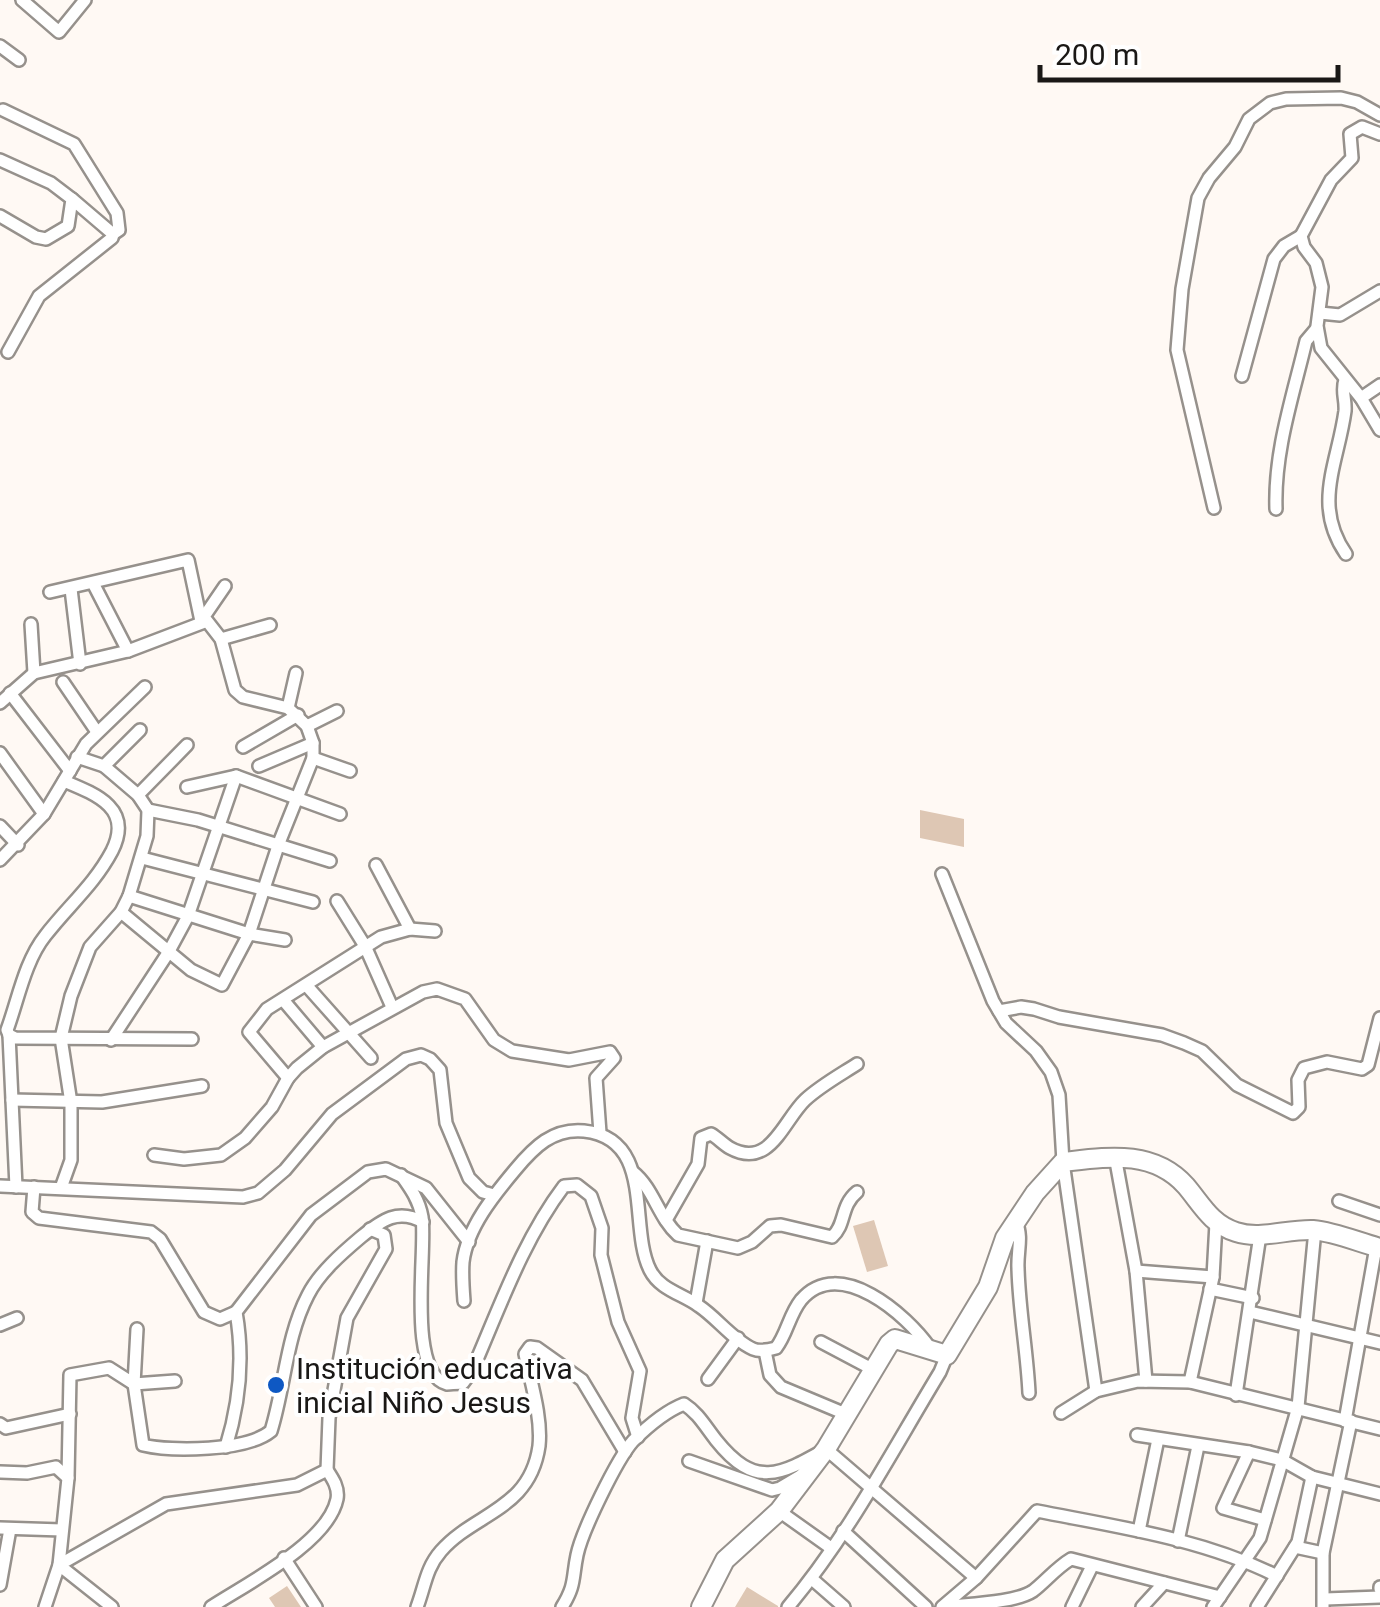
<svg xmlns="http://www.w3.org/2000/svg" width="1380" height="1607" font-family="Roboto,sans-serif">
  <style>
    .green { fill: #dec7b4 }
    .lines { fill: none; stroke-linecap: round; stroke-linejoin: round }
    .street-casing { stroke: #96918c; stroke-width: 16 }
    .secondary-casing { stroke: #96918c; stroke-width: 22 }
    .street { stroke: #fff; stroke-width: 11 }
    .secondary { stroke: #fff; stroke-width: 18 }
    .poi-dot { fill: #0e58c3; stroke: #fff; stroke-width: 4 }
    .labels { text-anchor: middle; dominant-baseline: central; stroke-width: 8; stroke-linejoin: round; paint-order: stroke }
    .poi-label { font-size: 30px; fill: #1a1816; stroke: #fff; text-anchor: start }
  </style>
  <rect width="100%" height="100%" fill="#fff9f4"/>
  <!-- green -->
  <g class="green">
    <polygon points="920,810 964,819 964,847 920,838"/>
    <polygon points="874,1220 888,1266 867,1272 853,1226"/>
    <polygon points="287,1586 301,1607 275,1607 269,1598"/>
    <polygon points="747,1587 778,1606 778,1607 735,1607"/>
  </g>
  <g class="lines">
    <!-- street casing -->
    <g class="street-casing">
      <g id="street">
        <polyline points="22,0 59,32 85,0"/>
        <polyline points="0,46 19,60"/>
        <polyline points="3,110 74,144 117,213 119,230 113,234 72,199"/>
        <polyline points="1380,134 1362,127 1350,134 1352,158 1331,180 1301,236 1304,247 1316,263 1322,287 1317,326 1321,348 1361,398 1380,430"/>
        <polyline points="0,160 51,183 72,199 68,226 46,239 36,237 0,216"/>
        <polyline points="1320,313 1340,315 1380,291"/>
        <polyline points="8,352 39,296 112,238 113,234"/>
        <polyline points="1242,376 1274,259 1284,246 1301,236"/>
        <path d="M 1345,380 C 1341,391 1346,399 1345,411 C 1338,463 1312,505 1346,554"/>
        <polyline points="1361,398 1380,385"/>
        <polyline points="1214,508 1177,350 1182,289 1198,198 1209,178 1235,147 1249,119 1270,103 1286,99 1341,98 1357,102 1380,115"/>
        <path d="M 1276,509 C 1274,451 1293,396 1306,341 L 1317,328"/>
        <polyline points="93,583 128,651"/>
        <polyline points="71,589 80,664"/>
        <polyline points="50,592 188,560 201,621"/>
        <polyline points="201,621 225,586"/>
        <polyline points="31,624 34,673"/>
        <polyline points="221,639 270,625"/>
        <polyline points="63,682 97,732"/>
        <polyline points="10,693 70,771"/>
        <polyline points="0,703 34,673 128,651 207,621 221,639 235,690 243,697 288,708 307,726 313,743 313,758 279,843 249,934 222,985 191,970 121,912"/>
        <polyline points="288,708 296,673"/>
        <polyline points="307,726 337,711"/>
        <polyline points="243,747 298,715"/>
        <polyline points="0,753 44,814"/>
        <polyline points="313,758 350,771"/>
        <polyline points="104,766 140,730"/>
        <polyline points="259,766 313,743"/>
        <path d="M 64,781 C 98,795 133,809 112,851 C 94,885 68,906 45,936 C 25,961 18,1000 7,1030 L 9,1035 L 15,1038 L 192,1039"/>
        <polyline points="187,787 236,776 340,814"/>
        <polyline points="138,795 187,745"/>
        <polyline points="148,810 198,820 330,861"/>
        <polyline points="0,826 18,845"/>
        <polyline points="142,858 313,902"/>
        <polyline points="0,860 44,814 86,744 145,687"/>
        <polyline points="376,865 410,929"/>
        <polyline points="942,874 993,1001 1006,1023 1036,1051 1051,1072 1059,1095 1063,1162 1096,1391"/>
        <polyline points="129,896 249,934 285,940"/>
        <polyline points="337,901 365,946 392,1007"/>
        <polyline points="307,986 371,1058"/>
        <polyline points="284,1001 323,1047"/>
        <polyline points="999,1011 1021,1007 1034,1009 1059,1017 1162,1035 1184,1043 1202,1051 1237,1085 1293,1113 1299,1107 1298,1080 1304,1068 1327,1062 1362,1069 1368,1065 1380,1018"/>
        <polyline points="9,1035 16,1187"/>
        <polyline points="111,1040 168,953 188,916 236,776"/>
        <polyline points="288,1078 249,1032 267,1009 381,937 410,929 435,931"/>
        <polyline points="12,1100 102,1102 202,1086"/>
        <polyline points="154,1155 184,1159 221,1155 245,1138 272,1107 288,1078 297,1068 323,1047 423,992 437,989 465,999 494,1040 512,1051 569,1060 610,1052 614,1058 596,1078 600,1133"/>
        <polyline points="1115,1156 1136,1271 1146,1381"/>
        <path d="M 633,1172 C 654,1189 658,1217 678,1235 L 738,1248 L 752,1242 L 770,1226 L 781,1225 L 832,1237 C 846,1225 840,1206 857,1192"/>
        <path d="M 401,1175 C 411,1189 419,1200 422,1217 C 427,1250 406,1373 447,1384 C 448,1384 461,1383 463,1383 L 472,1371 C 499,1309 523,1240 564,1186 L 577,1185 L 591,1196 L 602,1228 L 601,1255 L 618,1322 L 640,1371 L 632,1418 L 638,1437"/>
        <polyline points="0,1186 243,1197 258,1193 285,1170 332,1114 406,1059 421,1055 430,1059 440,1070 446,1123 469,1178 483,1192 494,1195"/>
        <polyline points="34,1187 32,1212 39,1218 151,1232 160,1239 204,1312 220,1319 236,1312"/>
        <polyline points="61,1188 71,1160 71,1103 61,1038 71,996 90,947 121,912 129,896 147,836 148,810 138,795 104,766 77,757"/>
        <polyline points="1339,1201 1380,1215"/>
        <path d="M 666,1220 L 698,1164 L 701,1138 L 711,1134 C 718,1138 723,1144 730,1148 C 770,1170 783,1121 805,1100 C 820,1086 840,1075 857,1064"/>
        <path d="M 1016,1222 C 1023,1237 1017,1252 1018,1268 C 1019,1310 1027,1351 1029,1393"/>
        <polyline points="1136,1271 1213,1277"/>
        <polyline points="1210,1289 1253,1298"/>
        <path d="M 464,1301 C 463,1288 462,1275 463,1262 C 467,1228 494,1195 515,1170 C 534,1147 553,1128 584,1131 C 656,1139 628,1227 650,1270 C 660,1290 683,1294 699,1306 C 717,1318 733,1340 753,1349 C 760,1352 768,1350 776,1348 C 787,1334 789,1315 801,1300 C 839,1255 907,1315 930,1348"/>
        <polyline points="696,1303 707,1241"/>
        <polyline points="1250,1312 1380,1343"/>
        <polyline points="0,1325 17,1318"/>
        <path d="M 137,1329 L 134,1384 L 143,1445 C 172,1452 247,1451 271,1431 C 285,1386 286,1337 308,1295 C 319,1273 342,1253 361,1237 C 382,1220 398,1208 423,1222"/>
        <polyline points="821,1342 872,1369"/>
        <polyline points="765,1351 770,1375 781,1387 848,1415"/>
        <polyline points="708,1379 738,1338"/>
        <polyline points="1190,1382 1213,1277 1216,1223"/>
        <polyline points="1236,1395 1260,1235"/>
        <polyline points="1061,1413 1096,1391 1138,1381 1190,1382 1380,1429"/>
        <polyline points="1345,1421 1376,1247"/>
        <polyline points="0,1424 6,1428 70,1414"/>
        <polyline points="1137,1435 1249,1452 1282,1460 1312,1477 1380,1494"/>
        <path d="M 226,1447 C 240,1402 244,1358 236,1312 L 311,1215 L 368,1172 L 386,1169 L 426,1188 L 469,1242"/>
        <polyline points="1249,1452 1223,1508 1265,1520"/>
        <polyline points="689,1461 772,1490 780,1488 802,1475"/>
        <polyline points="0,1472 27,1473 56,1467 68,1478 59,1565 45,1607"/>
        <polyline points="68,1478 70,1375 109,1368 134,1384 175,1381"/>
        <polyline points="779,1511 831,1548"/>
        <polyline points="0,1528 62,1530"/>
        <polyline points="843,1531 926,1607"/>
        <polyline points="1139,1531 1158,1439"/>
        <polyline points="1178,1541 1198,1446"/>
        <polyline points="1295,1547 1323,1553"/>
        <polyline points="284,1558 316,1607"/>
        <polyline points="812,1579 844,1607"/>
        <polyline points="0,1585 10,1529"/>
        <polyline points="1380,1587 1380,1589"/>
        <polyline points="1325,1599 1380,1597"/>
        <polyline points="112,1607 59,1565 166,1504 297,1485 327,1470 329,1418 347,1318 386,1249 384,1235 370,1229"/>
        <path d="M 211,1607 C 246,1584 328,1543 337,1499 C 339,1488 333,1479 327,1470"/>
        <path d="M 417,1607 C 425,1586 426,1568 441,1551 C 474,1513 530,1510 539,1446 C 542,1417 531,1383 525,1354 L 530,1347 L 537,1348 L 582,1380 L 625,1452"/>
        <path d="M 562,1607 C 576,1584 572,1579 577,1555 C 582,1531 617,1459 633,1441 C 647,1427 666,1411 684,1404 C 698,1413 705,1426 716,1440 C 755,1489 780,1475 826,1449 L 976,1578"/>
        <path d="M 788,1607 C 848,1536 892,1451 940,1372 L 947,1355"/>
        <path d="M 942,1607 L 976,1578 L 1037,1511 C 1118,1527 1203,1539 1277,1576"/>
        <path d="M 943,1607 C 966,1604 1015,1603 1033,1591 C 1046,1581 1056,1568 1071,1559 L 1220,1597"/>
        <polyline points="1072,1607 1092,1566"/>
        <polyline points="1142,1607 1164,1583"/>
        <polyline points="1213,1607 1260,1538 1298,1407 1315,1230"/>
        <polyline points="1257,1607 1298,1542 1312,1477"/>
        <polyline points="1323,1607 1323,1553 1351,1421"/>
      </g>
    </g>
    <!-- secondary casing -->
    <g class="secondary-casing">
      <path id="secondary" d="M 701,1607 L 725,1560 L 779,1511 L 826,1449 L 889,1344 L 895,1339 L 947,1355 L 988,1287 L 1005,1238 L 1035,1193 L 1063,1162 C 1107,1157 1153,1149 1186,1186 C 1202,1205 1211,1224 1236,1232 C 1260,1240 1287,1229 1313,1230 C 1335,1232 1358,1242 1380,1248"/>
    </g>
    <!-- street -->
    <use href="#street" class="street"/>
    <!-- secondary -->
    <use href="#secondary" class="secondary"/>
  </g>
  <!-- markers -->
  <circle class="poi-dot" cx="276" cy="1385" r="10"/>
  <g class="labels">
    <!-- poi labels -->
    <g class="poi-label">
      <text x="296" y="1368">Institución educativa<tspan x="296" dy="34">inicial Niño Jesus</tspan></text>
    </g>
  </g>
  <!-- scale -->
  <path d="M1040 65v15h298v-15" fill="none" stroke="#1a1816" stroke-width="5"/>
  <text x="1055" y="65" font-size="30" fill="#1a1816" stroke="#ffffff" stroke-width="8" paint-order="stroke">200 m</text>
</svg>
